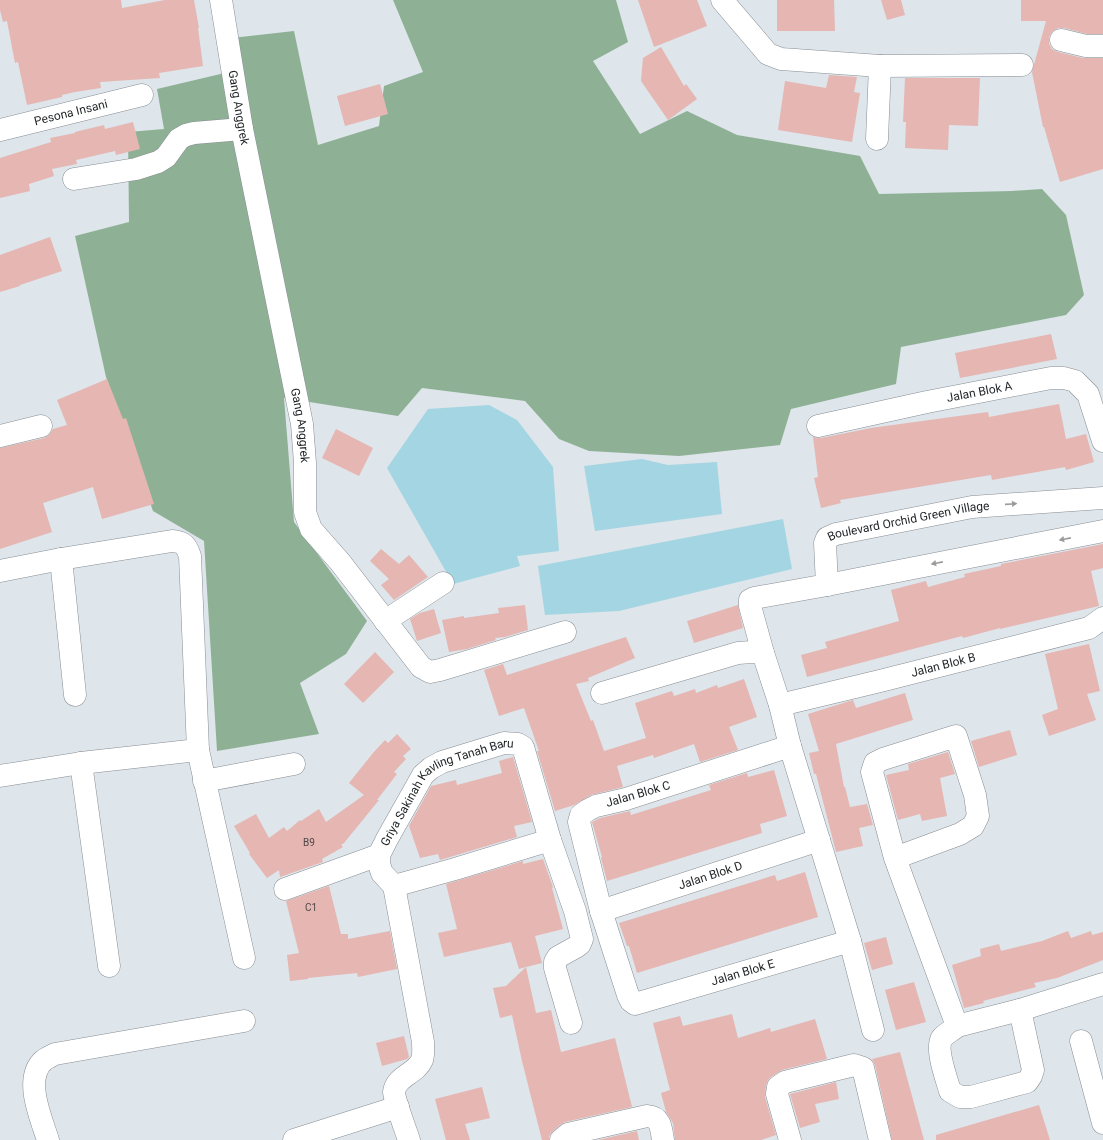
<svg xmlns="http://www.w3.org/2000/svg" width="1103" height="1140" font-family="Roboto,sans-serif">
  <style>
    .forest { fill: #8eb195 }
    .water { fill: #a4d5e3 }
    .building { fill: #e5b6b2 }
    .lines { fill: none; stroke-linecap: round; stroke-linejoin: round }
    .minor-casing { stroke: #888e94; stroke-width: 23 }
    .minor { stroke: #fff; stroke-width: 22 }
    .oneway { fill: #9a9c9c }
    .labels { text-anchor: middle; dominant-baseline: central; stroke-width: 3; stroke-linejoin: round; paint-order: stroke }
    .number-label { font-size: 10px; fill: #504748 }
    .street-label { font-size: 12px; fill: #1f2224; stroke: #fff }
  </style>
  <rect width="100%" height="100%" fill="#dee5eb"/>
  <!-- forest -->
  <polygon class="forest" points="393,0 616,0 628,42 593,61 640,134 687,111 737,135 860,156 879,194 1012,191 1042,189 1066,215 1084,295 1066,315 901,347 896,384 791,409 780,445 679,456 589,451 559,439 525,401 422,388 398,416 284,398 294,522 367,621 346,654 300,683 319,734 217,751 204,541 153,511 106,377 75,236 129,222 128,132 164,129 157,89 229,72 223,39 294,31 318,145 379,126 384,86 423,72"/>
  <!-- water -->
  <g class="water">
    <polygon points="489,405 517,420 553,467 559,551 517,556 520,566 453,584 387,468 428,409"/>
    <polygon points="642,459 668,465 717,462 722,514 595,531 584,466"/>
    <polygon points="783,519 792,569 619,611 545,615 538,566"/>
  </g>
  <!-- building -->
  <g class="building">
    <polygon points="0,0 121,0 122,8 165,0 194,0 199,28 198,28 203,66 159,73 160,78 100,82 101,88 75,92 62,95 62,97 27,105 18,62 15,63 7,21 3,22 0,10"/>
    <polygon points="638,0 697,0 707,26 654,47"/>
    <polygon points="777,0 834,0 835,31 777,31"/>
    <polygon points="881,0 901,0 905,15 887,20"/>
    <polygon points="1021,0 1103,0 1103,34 1087,34 1064,28 1058,28 1052,32 1049,37 1049,44 1052,49 1058,52 1083,58 1103,58 1103,169 1060,182 1044,127 1043,127 1032,72 1046,21 1021,21"/>
    <polygon points="661,47 684,86 686,84 697,99 668,120 641,81 643,58"/>
    <polygon points="829,75 857,77 854,92 860,93 852,142 778,130 785,81 826,88"/>
    <polygon points="905,78 980,78 978,126 949,125 948,150 905,148 906,122 903,122"/>
    <polygon points="380,84 388,114 345,126 337,96"/>
    <polygon points="133,122 140,149 116,155 115,151 76,160 77,164 52,169 54,176 29,184 30,191 0,198 0,158 51,142 50,138 75,133 75,132 104,125 105,129"/>
    <polygon points="50,237 62,271 20,285 20,286 0,292 0,255"/>
    <polygon points="1051,334 1057,359 960,378 955,353"/>
    <polygon points="107,379 123,419 126,418 154,504 102,519 93,487 43,503 52,532 0,549 0,448 44,438 49,435 53,429 67,425 57,400"/>
    <polygon points="1059,404 1066,439 1086,434 1094,462 1066,470 1065,467 992,480 991,475 840,500 841,503 821,508 814,478 818,477 813,437 821,438 871,428 988,412 989,417"/>
    <polygon points="336,429 373,448 359,476 322,458"/>
    <polygon points="1103,544 1103,568 1091,571 1099,606 1000,629 1000,628 963,638 962,636 807,677 801,655 827,648 825,642 899,621 891,590 926,581 928,587 965,577 964,574 1001,566 1001,564"/>
    <polygon points="381,549 399,564 409,555 428,577 394,600 381,585 389,579 370,561"/>
    <polygon points="525,605 528,630 505,637 495,638 496,640 467,649 449,652 442,620 464,616 464,618 499,613 498,608"/>
    <polygon points="738,605 743,628 694,643 687,621"/>
    <polygon points="434,609 441,633 417,641 410,619 420,613"/>
    <polygon points="626,637 635,658 588,678 589,681 576,684 591,721 593,720 604,751 646,738 635,703 672,691 674,696 695,689 696,693 717,685 718,688 744,679 757,717 729,727 738,750 700,762 694,744 654,758 653,755 617,766 623,787 591,795 574,805 555,811 537,751 539,751 524,708 499,716 484,670 503,664 507,675"/>
    <polygon points="1089,644 1100,691 1087,694 1096,720 1049,736 1042,715 1058,709 1045,654"/>
    <polygon points="375,652 394,672 363,703 344,684"/>
    <polygon points="905,693 913,720 836,744 844,787 845,787 850,807 867,804 873,825 859,828 863,846 836,852 816,774 814,774 809,753 819,751 808,714 853,700 856,708"/>
    <polygon points="1010,730 1017,755 979,767 971,741"/>
    <polygon points="397,734 411,749 403,756 406,759 394,772 397,774 377,800 379,800 344,843 341,845 343,847 322,859 323,862 280,877 279,870 267,878 249,854 250,853 234,826 256,814 269,838 284,827 287,831 300,820 301,821 319,809 326,822 364,795 349,783 373,753 385,740 388,743"/>
    <polygon points="948,752 955,774 940,778 947,816 922,821 920,814 898,820 886,775 909,770 908,764"/>
    <polygon points="513,757 532,822 514,826 517,837 440,860 438,854 420,858 409,826 431,786 456,780 457,785 502,773 499,761"/>
    <polygon points="774,770 787,816 760,824 762,833 607,881 601,858 602,857 592,822 600,818 630,811 631,815 711,790 709,785 747,773 748,777"/>
    <polygon points="543,859 553,887 552,888 563,929 535,936 542,963 526,967 536,1013 551,1010 561,1052 615,1038 632,1107 565,1122 560,1125 553,1131 549,1136 549,1140 542,1140 522,1061 512,1015 500,1018 493,988 506,986 526,967 519,969 511,942 444,957 438,933 457,929 446,884 523,861 523,864"/>
    <polygon points="805,872 818,917 637,973 629,946 627,946 619,923 775,875 777,881"/>
    <polygon points="329,886 341,934 348,934 348,939 390,931 397,969 358,977 357,973 308,978 308,979 290,981 287,955 299,953 286,901"/>
    <polygon points="1068,931 1071,938 1091,931 1092,935 1103,932 1103,960 1057,978 1034,983 1036,987 983,1001 984,1003 964,1008 952,965 981,956 980,949 999,944 1001,951 1042,941"/>
    <polygon points="886,937 893,964 872,970 864,943"/>
    <polygon points="914,982 926,1022 896,1030 885,990"/>
    <polygon points="732,1014 738,1038 770,1028 771,1032 815,1019 827,1059 782,1070 771,1077 768,1080 766,1085 765,1097 776,1135 761,1140 675,1140 673,1123 666,1112 661,1093 670,1090 653,1023 680,1016 683,1026"/>
    <polygon points="404,1036 409,1057 407,1059 382,1066 376,1043"/>
    <polygon points="900,1052 924,1140 892,1140 875,1065 872,1059"/>
    <polygon points="836,1082 839,1099 815,1104 820,1122 800,1128 790,1094"/>
    <polygon points="482,1087 490,1118 465,1124 470,1140 446,1140 435,1099"/>
    <polygon points="1039,1105 1050,1140 936,1140 936,1135"/>
    <polygon points="637,1131 639,1140 598,1140"/>
  </g>
  <g class="lines">
    <!-- minor casing -->
    <g class="minor-casing">
      <g id="minor">
        <path id="s1" d="M 221,0 L 242,129 L 302,424 L 305,463 L 305,512 L 311,529 L 340,562 L 421,667 L 430,672 L 440,670 L 565,632"/>
        <polyline points="722,0 768,54 781,59 880,66 877,139"/>
        <polyline points="1061,40 1086,46 1103,46"/>
        <polyline points="880,66 1022,65"/>
        <path id="s2" d="M 0,130 L 142,95"/>
        <polyline points="74,179 136,169 158,162 166,157 179,139 186,135 194,133 242,129"/>
        <path id="s3" d="M 818,426 L 927,402 L 1051,378 L 1064,378 L 1075,381 L 1088,394 L 1103,441"/>
        <polyline points="0,436 41,426"/>
        <polyline points="61,559 75,695"/>
        <path d="M 0,571 L 61,559 L 172,541 C 184,542 186,545 190,556 L 198,750 L 244,958"/>
        <path id="s4" d="M 827,585 L 825,543 L 827,538 L 836,534 L 972,507 L 1103,498"/>
        <polyline points="385,621 443,583"/>
        <polyline points="763,653 750,606 750,600 754,598 827,585 1103,531"/>
        <polyline points="602,693 738,653 752,652 763,653 780,705 790,746 850,941 873,1030"/>
        <path id="s5" d="M 780,705 L 880,681 L 1089,628 L 1103,618"/>
        <path id="s6" d="M 790,746 L 626,799 L 596,806 L 588,810 L 581,815 L 579,822 L 601,911 L 628,995 L 631,1001 L 635,1004 L 850,941"/>
        <polyline points="81,763 109,966"/>
        <polyline points="0,776 81,763 198,750"/>
        <polyline points="204,781 294,764"/>
        <polyline points="895,858 960,834 973,826 978,816 975,795 956,736 883,759 875,763 872,772 895,858 957,1026 1020,1010 1103,984"/>
        <polyline points="394,886 455,869 550,840"/>
        <polyline points="285,889 379,855"/>
        <path id="s7" d="M 601,911 L 819,840"/>
        <path d="M 957,1026 C 953,1030 945,1034 942,1038 C 935,1049 947,1080 950,1091 L 960,1097 L 971,1097 L 1027,1082 L 1031,1076 L 1033,1070 L 1020,1010"/>
        <polyline points="1081,1041 1103,1123"/>
        <path d="M 48,1140 C 41,1118 23,1078 44,1060 C 47,1058 51,1056 55,1054 L 244,1021"/>
        <polyline points="294,1140 398,1107"/>
        <path id="s8" d="M 409,1140 C 406,1131 394,1099 394,1092 C 396,1076 416,1074 422,1060 C 424,1054 423,1048 423,1042 L 394,886 L 382,873 L 379,864 L 379,855 L 387,839 L 423,775 L 431,768 L 442,762 L 504,743 L 518,744 L 523,747 L 550,840 L 575,911 L 582,939 L 580,944 L 576,947 L 558,957 L 555,962 L 555,968 L 571,1023"/>
        <path d="M 561,1140 L 568,1134 L 647,1116 C 661,1117 661,1128 663,1140"/>
        <polyline points="790,1140 777,1094 778,1087 785,1082 854,1065 863,1068 880,1140"/>
      </g>
    </g>
    <!-- minor -->
    <use href="#minor" class="minor"/>
  </g>
  <!-- one-way arrows -->
  <defs><path id="oneway-solid" d="M-6-.8H1V-3.2L6.5 0L1 3.2V.8H-6Z"/></defs>
  <g class="oneway">
    <use href="#oneway-solid" transform="translate(1011 504) rotate(-4)"/>
    <use href="#oneway-solid" transform="translate(1065 539) rotate(169)"/>
    <use href="#oneway-solid" transform="translate(937 563) rotate(169)"/>
  </g>
  <g class="labels">
    <!-- number labels -->
    <g class="number-label">
      <text x="309" y="842">B9</text>
      <text x="311" y="907">C1</text>
    </g>
    <!-- street labels -->
    <g class="street-label">
      <text stroke="none"><textPath href="#s1" startOffset="109">Gang Anggrek</textPath></text>
      <text stroke="none"><textPath href="#s2" startOffset="73">Pesona Insani</textPath></text>
      <text stroke="none"><textPath href="#s3" startOffset="165">Jalan Blok A</textPath></text>
      <text stroke="none"><textPath href="#s1" startOffset="433">Gang Anggrek</textPath></text>
      <text stroke="none"><textPath href="#s4" startOffset="131">Boulevard Orchid Green Village</textPath></text>
      <text stroke="none"><textPath href="#s5" startOffset="168">Jalan Blok B</textPath></text>
      <text transform="translate(638 794) rotate(-16)">Jalan Blok C</text>
      <text stroke="none"><textPath href="#s8" startOffset="407">Griya Sakinah Kavling Tanah Baru</textPath></text>
      <text stroke="none"><textPath href="#s7" startOffset="115">Jalan Blok D</textPath></text>
      <text stroke="none"><textPath href="#s6" startOffset="532">Jalan Blok E</textPath></text>
    </g>
  </g>
</svg>
